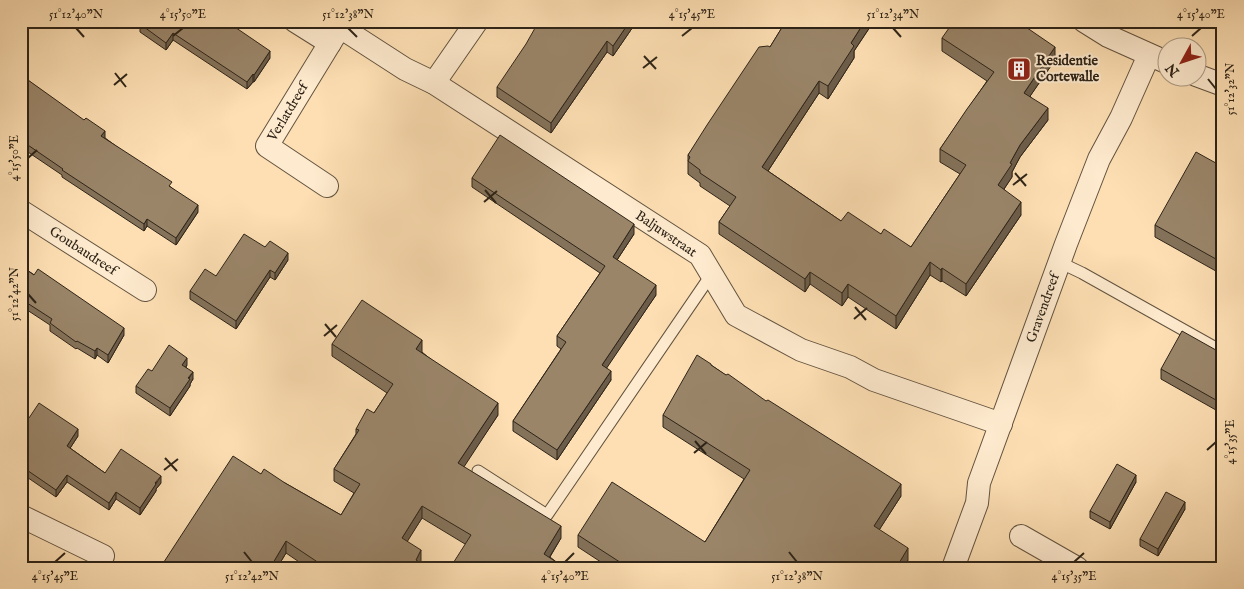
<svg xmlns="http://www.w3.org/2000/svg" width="1244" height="589" font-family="'IM FELL English',serif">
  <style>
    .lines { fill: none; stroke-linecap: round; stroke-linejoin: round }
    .lane-casing { stroke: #62533f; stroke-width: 13 }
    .street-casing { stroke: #62533f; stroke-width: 24 }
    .lane { stroke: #feeace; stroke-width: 11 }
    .street { stroke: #feeace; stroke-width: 22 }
    .wall { fill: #84725a; stroke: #2e2418 }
    .shaded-wall { fill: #6c5d4a; stroke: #2e2418 }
    .building { fill: #9a8569; stroke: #2e2418 }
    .ticks { fill: none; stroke: #2e2418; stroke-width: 2 }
    .labels { text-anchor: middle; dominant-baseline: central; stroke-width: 4; stroke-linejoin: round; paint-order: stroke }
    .poi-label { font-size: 14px; font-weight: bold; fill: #2e2418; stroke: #feeace; text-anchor: start }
    .street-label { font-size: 14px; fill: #2e2418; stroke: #feeace }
    .neatline { fill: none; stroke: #2e2418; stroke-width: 2 }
    .ticks-label { font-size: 12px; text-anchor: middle; fill: #2e2418 }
  </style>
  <rect width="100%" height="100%" fill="#fddfb3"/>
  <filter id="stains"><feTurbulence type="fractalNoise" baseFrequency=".004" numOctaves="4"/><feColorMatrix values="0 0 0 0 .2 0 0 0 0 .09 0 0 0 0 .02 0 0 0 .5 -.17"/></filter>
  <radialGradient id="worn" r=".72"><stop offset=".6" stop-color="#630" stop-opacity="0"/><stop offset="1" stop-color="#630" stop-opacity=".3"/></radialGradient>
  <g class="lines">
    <!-- lane casing -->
    <g class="lane-casing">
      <g id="lane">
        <polyline points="1059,262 1082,273 1223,352"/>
        <polyline points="478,471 547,515 711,275"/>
      </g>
    </g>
    <!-- street casing -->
    <g class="street-casing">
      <g id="street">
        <polyline points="295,21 330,43 340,27 405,69 434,83 700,255 736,315 801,350 850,367 874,380 1001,424"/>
        <polyline points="1084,21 1108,36 1166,62"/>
        <polyline points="1196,75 1223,85"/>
        <polyline points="434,83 477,21"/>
        <polyline points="327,186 267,146 330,43"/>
        <polyline points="21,211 145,290"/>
        <polyline points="21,516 103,556"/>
        <polyline points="1021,536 1077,568"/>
        <polyline points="953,568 977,503 979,483 1066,244 1099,159 1121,118 1149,55"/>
      </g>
    </g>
    <!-- lane -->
    <use href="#lane" class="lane"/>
    <!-- street -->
    <use href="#street" class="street"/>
  </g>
  <!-- wall -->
  <g class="wall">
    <polygon points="637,21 613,56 607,52 551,133 497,97 497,87"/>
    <polygon points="786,21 874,21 854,51 854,58 828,99 819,93 768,171 841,221 881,234 911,247 960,174 940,162 940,149 987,81 942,51 942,38 1055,60 1030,96 1048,120 1020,157 1012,172 1012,177 1004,189 1021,215 966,296 942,281 941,282 930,275 896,329 848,297 842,306 810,284 805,292 719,234 719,222 730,206 700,186 700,183 688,174 688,155 770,47"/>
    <polygon points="140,24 270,58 254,82 253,82 247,89 173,40 166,50 140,32"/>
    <polygon points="21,75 172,188 198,212 176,245 147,226 144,231 62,177 62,175 22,148"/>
    <polygon points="1223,167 1223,275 1155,237 1155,225"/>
    <polygon points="472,178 634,234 617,260 656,295 606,368 611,380 557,460 513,431 513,421 561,349 557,346 557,336 600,273 472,187"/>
    <polygon points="265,247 288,260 275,280 270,277 236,329 190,299 190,291"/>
    <polygon points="21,266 124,335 108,363 97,355 95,359 77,348 76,349 50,331 50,325 21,306"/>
    <polygon points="332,344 422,352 498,415 463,467 561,538 550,557 564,568 465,544 422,518 407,541 421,563 429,568 308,568 286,553 277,568 160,568 261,474 285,483 341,515 354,493 334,481 334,469 356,434 356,429 374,413 387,393 332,356"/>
    <polygon points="1223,354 1223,414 1161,379 1161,369"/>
    <polygon points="187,365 186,367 193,379 190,384 190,386 170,416 136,393 136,386 152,371"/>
    <polygon points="711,365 901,496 879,530 908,560 904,568 610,568 578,547 578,535 705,542 744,479 663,427 663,415"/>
    <polygon points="21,413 29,418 78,436 70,448 105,473 161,483 156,489 156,491 140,515 116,499 109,510 67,482 56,497 21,473"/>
    <polygon points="1136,482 1110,529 1090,518 1090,511"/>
    <polygon points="1185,509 1158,556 1140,546 1140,539"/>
    <polygon points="1223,515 1223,531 1220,529 1220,520"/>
  </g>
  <!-- shaded-wall -->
  <g class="shaded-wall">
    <polygon points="630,21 637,21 613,56 613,46"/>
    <polygon points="865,21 874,21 854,51 854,58 828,99 828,86 851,43"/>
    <polygon points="173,33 173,40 166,50 166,43"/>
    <polygon points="607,41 607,52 551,133 551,123"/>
    <polygon points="1055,47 1055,60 1024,105 1024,93"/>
    <polygon points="270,51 270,58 254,82 254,75"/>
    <polygon points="253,74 253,82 247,89 247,82"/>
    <polygon points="819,81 819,93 762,180 762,167"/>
    <polygon points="1048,108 1048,120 1020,157 1012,172 1012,177 998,198 998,185 1010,163 1020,145"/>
    <polygon points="105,131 105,138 101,143 101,136"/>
    <polygon points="1021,202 1021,215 966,296 966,284"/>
    <polygon points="198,205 198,212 176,245 176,238"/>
    <polygon points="147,219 147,226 144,231 144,224"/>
    <polygon points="634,224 634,234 613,266 613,257"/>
    <polygon points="288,253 288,260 275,280 275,273"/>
    <polygon points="930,262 930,275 896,329 896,316"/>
    <polygon points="942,268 942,281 941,282 941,270"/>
    <polygon points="270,270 270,277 236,329 236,321"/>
    <polygon points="810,272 810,284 805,292 805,279"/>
    <polygon points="848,284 848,297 842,306 842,293"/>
    <polygon points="656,285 656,295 602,375 602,365"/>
    <polygon points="124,328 124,335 108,363 108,355"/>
    <polygon points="422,340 422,352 416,361 416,349"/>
    <polygon points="97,348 97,355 95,359 95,351"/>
    <polygon points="187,358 187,365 182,372 182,365"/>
    <polygon points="611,371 611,380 557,460 557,450"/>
    <polygon points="193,372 193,379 190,384 190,386 170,416 170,408"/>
    <polygon points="498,403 498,415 458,476 458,463"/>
    <polygon points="78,429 78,436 67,453 67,446"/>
    <polygon points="67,475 67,482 56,497 56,490"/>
    <polygon points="1136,475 1136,482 1110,529 1110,522"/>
    <polygon points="161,476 161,483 156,489 156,491 140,515 140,508"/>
    <polygon points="901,484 901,496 874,538 874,526"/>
    <polygon points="116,492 116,499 109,510 109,503"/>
    <polygon points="1185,502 1185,509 1158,556 1158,549"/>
    <polygon points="422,506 422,518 402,550 402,538"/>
    <polygon points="561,526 561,538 544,566 544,554"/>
    <polygon points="286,541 286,553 277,568 270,568"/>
    <polygon points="908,548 908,560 904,568 896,568"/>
    <polygon points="421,550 421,562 418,568 416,560"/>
  </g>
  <!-- building -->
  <g class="building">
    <polygon points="142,21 226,21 270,51 254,75 253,74 247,82 173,33 166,43 140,24"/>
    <polygon points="539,21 630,21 613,46 607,41 551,123 497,87 526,44"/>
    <polygon points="786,21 865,21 851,43 854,46 828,86 819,81 762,167 841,221 848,212 881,234 884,229 911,247 966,165 940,149 967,109 994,72 942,38 954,21 1017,21 1055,47 1024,93 1048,108 1020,145 1010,163 1012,164 998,185 1021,202 966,284 942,268 941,270 930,262 896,316 848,284 842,293 810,272 805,279 719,222 736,197 700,173 700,170 688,161 690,157 688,155 707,125 759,47 768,46 770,47"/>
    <polygon points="21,75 84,120 86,118 105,131 101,136 172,182 169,186 198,205 176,238 147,219 144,224 62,170 63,169 22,141 24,137 21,135"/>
    <polygon points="500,135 634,224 613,257 656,285 602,365 611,371 557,450 513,421 566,342 557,336 605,266 472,178"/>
    <polygon points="1196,152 1223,167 1223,263 1155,225"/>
    <polygon points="244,234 265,247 270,241 288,253 275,273 270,270 236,321 190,291 205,269 216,276"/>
    <polygon points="21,266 34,275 38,269 124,328 108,355 97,348 95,351 77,341 76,342 50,323 52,319 21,299"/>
    <polygon points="362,300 422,340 416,349 498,403 458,463 561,526 544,554 564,567 564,568 450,568 471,535 422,506 402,538 421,550 416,560 429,568 320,568 322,565 286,541 270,568 191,568 190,567 189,568 160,568 233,456 261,474 264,469 285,483 341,515 360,484 334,469 359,430 356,429 367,409 374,413 393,384 332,344"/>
    <polygon points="1182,331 1223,354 1223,404 1161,369"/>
    <polygon points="169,345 187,358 182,365 193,372 188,378 190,379 170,408 136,386 148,369 152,371"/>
    <polygon points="697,355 711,364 711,365 726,375 728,374 766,401 768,400 901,484 874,526 908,548 896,568 629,568 578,535 612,482 705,542 750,470 663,415"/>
    <polygon points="39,403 78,429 67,446 105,473 121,449 161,476 155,483 156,484 140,508 116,492 109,503 67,475 56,490 21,466 21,413 29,418"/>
    <polygon points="1117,464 1136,475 1110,522 1090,511"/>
    <polygon points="1166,492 1185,502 1158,549 1140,539"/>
    <polygon points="1223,515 1223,522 1220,520"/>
    <polygon points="21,558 36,568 21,568"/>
  </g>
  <!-- ticks -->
  <path class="ticks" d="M 76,28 L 84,37M 348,28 L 357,37M 893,28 L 901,37M 173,36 L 183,28M 682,36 L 692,28M 1192,36 L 1201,28M 644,56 L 656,69M 643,68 L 657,57M 115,73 L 126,87M 1208,79 L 1216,89M 114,85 L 127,74M 28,158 L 37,150M 1015,173 L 1026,186M 1013,185 L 1027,174M 485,190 L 496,203M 484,202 L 497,191M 28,294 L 36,303M 855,307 L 866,320M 854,319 L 867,308M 325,324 L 336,337M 324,336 L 337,325M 695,441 L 706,454M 1207,450 L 1216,442M 694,453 L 707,442M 165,458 L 177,471M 164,470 L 178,459M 244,552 L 252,562M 789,552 L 797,562M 55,562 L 65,553M 565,562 L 574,553M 1074,562 L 1084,553"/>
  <!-- icons -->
  <defs>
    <g id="building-square" transform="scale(1.25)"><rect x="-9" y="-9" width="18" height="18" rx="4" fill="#8f2418" stroke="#feeace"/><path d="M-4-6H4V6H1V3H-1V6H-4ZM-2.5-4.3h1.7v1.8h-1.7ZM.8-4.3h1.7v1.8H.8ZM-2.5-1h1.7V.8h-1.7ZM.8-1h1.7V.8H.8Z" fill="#fff"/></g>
  </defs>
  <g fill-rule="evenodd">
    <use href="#building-square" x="1019" y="69"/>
  </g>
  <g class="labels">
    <!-- poi labels -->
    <g class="poi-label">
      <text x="1036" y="61">Residentie<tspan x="1036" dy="16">Cortewalle</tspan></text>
    </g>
    <!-- street labels -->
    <g class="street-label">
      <text transform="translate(288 112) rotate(-59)">Verlatdreef</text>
      <text transform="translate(666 234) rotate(34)">Baljuwstraat</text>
      <text transform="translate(83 251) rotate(33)">Goubaudreef</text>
      <text transform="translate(1043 308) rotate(-70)">Gravendreef</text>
    </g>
  </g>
  <!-- margin -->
  <rect width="1244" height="589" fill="none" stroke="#fddfb3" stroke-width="55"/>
  <!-- north arrow -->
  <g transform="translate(1182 62) rotate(230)"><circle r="24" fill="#feeace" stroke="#ab9b85"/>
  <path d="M0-4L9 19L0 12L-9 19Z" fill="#8f2418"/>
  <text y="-8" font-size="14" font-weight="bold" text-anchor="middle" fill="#2e2418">N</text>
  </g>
  <rect x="28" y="28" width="1188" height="534" class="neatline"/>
  <g class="ticks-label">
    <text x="76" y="18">51°12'40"N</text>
    <text x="183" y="18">4°15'50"E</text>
    <text x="348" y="18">51°12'38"N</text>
    <text x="692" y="18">4°15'45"E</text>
    <text x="893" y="18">51°12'34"N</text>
    <text x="1201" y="18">4°15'40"E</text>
    <text transform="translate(1230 89) rotate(-90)" y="4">51°12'32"N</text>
    <text transform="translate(14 158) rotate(-90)" y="4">4°15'50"E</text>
    <text transform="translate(14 294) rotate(-90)" y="4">51°12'42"N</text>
    <text transform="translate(1230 442) rotate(-90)" y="4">4°15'35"E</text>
    <text x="55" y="580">4°15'45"E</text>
    <text x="252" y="580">51°12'42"N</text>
    <text x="565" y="580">4°15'40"E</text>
    <text x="797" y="580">51°12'38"N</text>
    <text x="1074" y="580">4°15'35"E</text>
  </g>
  <rect width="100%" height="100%" filter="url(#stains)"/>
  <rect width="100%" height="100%" fill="url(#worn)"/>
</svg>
